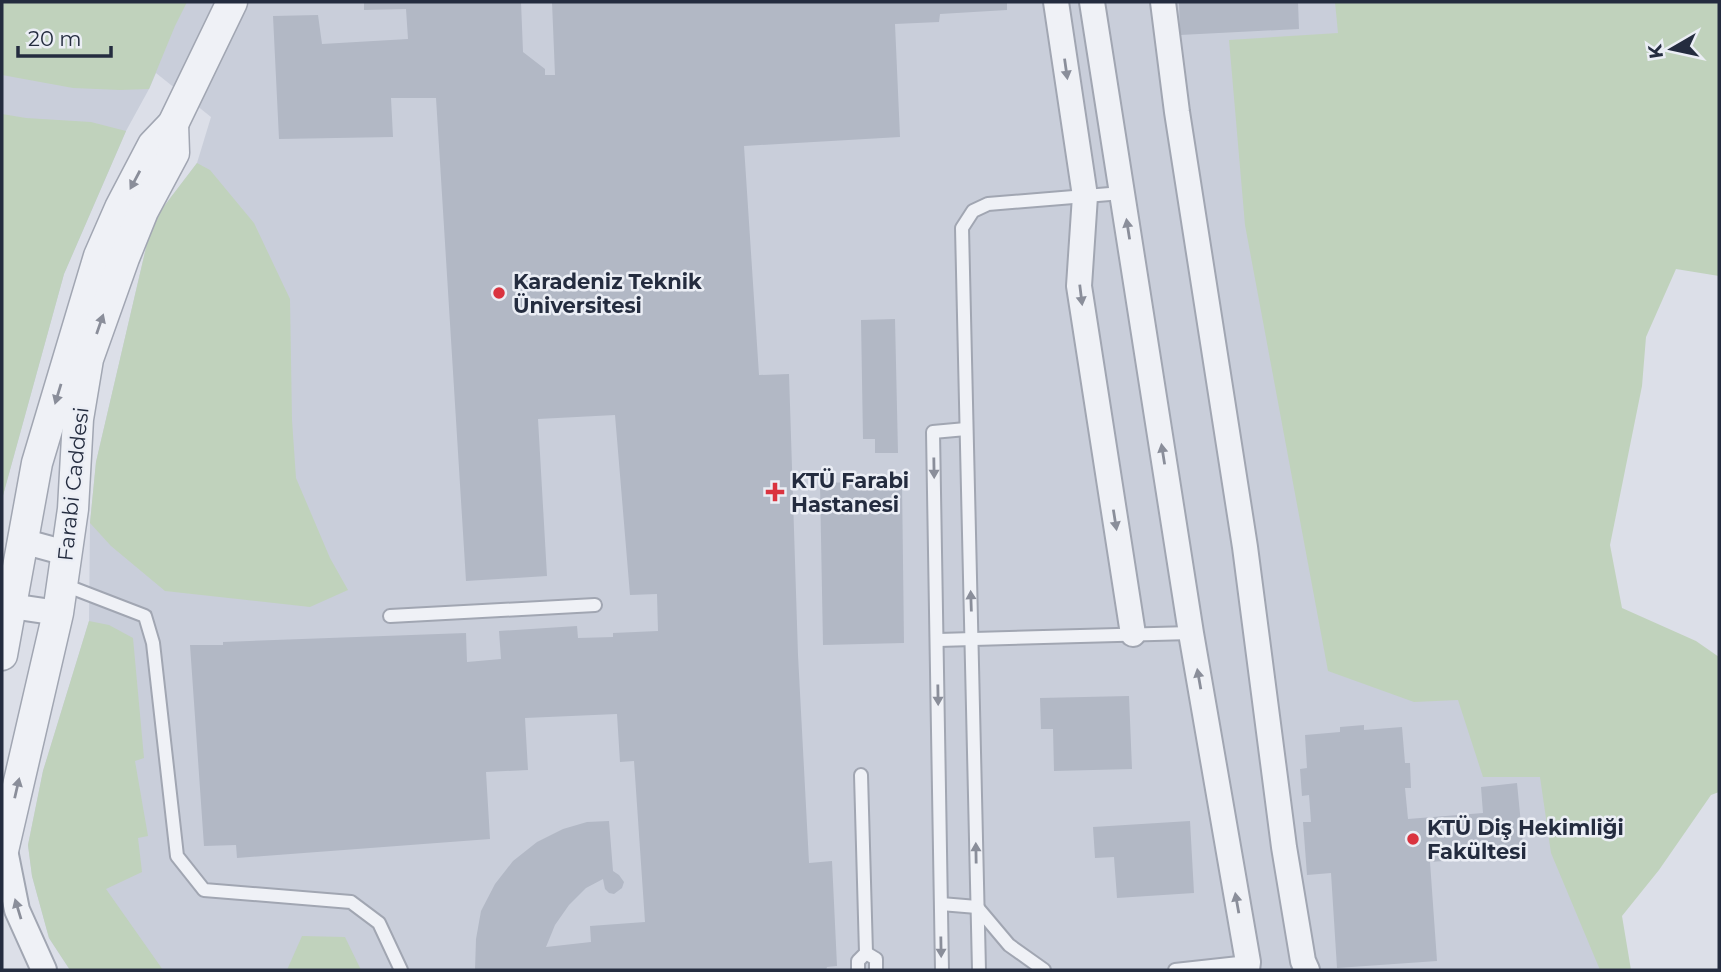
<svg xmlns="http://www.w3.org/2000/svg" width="1721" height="972" font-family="Montserrat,sans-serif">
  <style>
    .built { fill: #c9ceda }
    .green { fill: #c0d2bc }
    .building { fill: #b2b8c5 }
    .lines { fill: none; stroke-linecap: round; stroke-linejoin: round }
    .service-casing { stroke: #a1a6b2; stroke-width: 16 }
    .minor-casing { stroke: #a1a6b2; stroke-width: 28 }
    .tertiary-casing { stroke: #a1a6b2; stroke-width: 33 }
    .service { stroke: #eff1f6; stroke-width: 12 }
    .minor { stroke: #eff1f6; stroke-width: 24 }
    .tertiary { stroke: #eff1f6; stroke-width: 30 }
    .oneway { fill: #8a8e9a }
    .poi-dot { fill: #da333f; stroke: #ebeef5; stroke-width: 2.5 }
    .labels { text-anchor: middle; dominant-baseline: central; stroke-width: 5; stroke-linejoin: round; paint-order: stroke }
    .poi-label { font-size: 21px; font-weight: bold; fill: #242c3f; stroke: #ebeef5; text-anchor: start }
    .street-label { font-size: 21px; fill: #242c3f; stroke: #ebeef5 }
  </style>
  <rect width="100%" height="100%" fill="#dcdfe8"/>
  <!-- built -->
  <polygon class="built" points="2,2 1382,2 1551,776 1603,970 70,970 49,938 32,876 28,845 43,771 89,621 90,523 96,462 152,222 197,163 211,117 156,73 149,89 126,131 64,274 2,499"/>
  <!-- green -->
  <g class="green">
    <polygon points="2,2 187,2 175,26 149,89 120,90 73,88 2,75"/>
    <polygon points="1335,2 1719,2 1719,276 1676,269 1646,337 1642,386 1610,545 1622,608 1696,641 1719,657 1719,792 1711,795 1659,870 1622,916 1631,970 1600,970 1551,853 1540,777 1483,777 1458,700 1414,702 1328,671 1245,225 1229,40 1338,33"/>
    <polygon points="2,114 26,118 91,122 126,131 64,274 2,499"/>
    <polygon points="197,163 210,170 254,223 290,299 292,420 296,478 330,558 348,590 310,607 165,591 111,546 90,523 96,462 152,222"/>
    <polygon points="89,621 109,625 133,638 144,758 135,761 148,836 138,838 142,872 106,889 163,970 70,970 49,938 32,876 28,845 43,771"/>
    <polygon points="302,936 345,937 361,970 287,970"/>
  </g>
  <!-- building -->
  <g class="building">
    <polygon points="364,2 521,2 523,52 545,69 545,75 555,75 552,2 1007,2 1007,10 940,14 939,22 895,24 900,137 744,146 759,375 789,374 798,655 809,863 832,861 837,966 827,967 826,970 475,970 476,939 481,911 495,884 513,861 537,842 563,829 587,822 609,821 613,871 619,875 624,882 622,888 614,894 609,893 605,889 603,879 586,888 569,905 555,925 546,947 591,942 590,926 645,922 634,761 620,762 617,714 525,718 528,770 486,772 490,839 237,858 236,845 204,846 190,645 223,645 223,642 466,633 467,662 501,659 499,631 577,626 578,638 613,637 613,633 658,631 657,594 630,595 615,415 538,419 547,576 466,581 436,98 391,98 393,137 279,139 273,16 318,15 322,44 408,39 406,9 364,10"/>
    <polygon points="1179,2 1298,2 1299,29 1180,35"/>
    <polygon points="895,319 898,453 875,453 875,439 863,439 861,320"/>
    <polygon points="902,481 904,643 823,645 820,483"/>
    <polygon points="1129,696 1132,769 1054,771 1053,729 1041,729 1040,698"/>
    <polygon points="1364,725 1364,730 1402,727 1405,763 1410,763 1411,788 1405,788 1408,819 1483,813 1481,787 1517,783 1524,855 1430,862 1437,961 1337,968 1331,873 1307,875 1303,822 1311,822 1309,795 1302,796 1300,769 1307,768 1305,735 1340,732 1340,727"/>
    <polygon points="1190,821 1194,893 1117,898 1114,857 1095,858 1093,827"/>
  </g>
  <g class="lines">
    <!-- service casing -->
    <g class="service-casing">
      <g id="service">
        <polyline points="62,584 145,616 153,643 177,856 204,890 351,902 379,923 401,970"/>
        <polyline points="390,616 595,605"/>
        <polyline points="938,640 1191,633"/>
        <polyline points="941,904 977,907 1009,945 1044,970"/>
        <polyline points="866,953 876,959 876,970"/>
        <polyline points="858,970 858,961 866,953 861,775"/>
        <polyline points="942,970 933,432 966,429"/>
        <polyline points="979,970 962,228 973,211 988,204 1122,193"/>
        <polyline points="1175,970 1248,962"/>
      </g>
    </g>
    <!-- minor casing -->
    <g class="minor-casing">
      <g id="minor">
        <polyline points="1056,2 1085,196 1079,286 1133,634"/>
        <polyline points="1092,2 1191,633 1248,962 1247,970"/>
        <polyline points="1163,2 1177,112 1245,547 1284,847 1303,961 1307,970"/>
        <polyline points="22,541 66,553"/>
        <polyline points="11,606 58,613"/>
        <polyline points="4,845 17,910 44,970"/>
      </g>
    </g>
    <!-- tertiary casing -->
    <g class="tertiary-casing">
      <g id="tertiary">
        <polyline points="2,655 37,463 99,256 120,208 153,145 173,124 232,2"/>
        <polyline points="2,855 58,613 73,509 78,419 88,359 124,258 143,211 174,153 173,124"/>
      </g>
    </g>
    <!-- service -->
    <use href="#service" class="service"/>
    <!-- minor -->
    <use href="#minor" class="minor"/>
    <!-- tertiary -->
    <use href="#tertiary" class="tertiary"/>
  </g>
  <!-- one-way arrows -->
  <defs><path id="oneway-solid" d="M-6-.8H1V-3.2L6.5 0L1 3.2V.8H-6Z" transform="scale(1.75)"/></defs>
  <g class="oneway">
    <use href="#oneway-solid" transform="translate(1066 69) rotate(82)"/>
    <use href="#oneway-solid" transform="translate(135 180) rotate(118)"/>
    <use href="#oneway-solid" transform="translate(1128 229) rotate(-99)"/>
    <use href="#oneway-solid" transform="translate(1081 295) rotate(83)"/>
    <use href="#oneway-solid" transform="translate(100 324) rotate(-71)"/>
    <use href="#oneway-solid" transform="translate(58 394) rotate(107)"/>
    <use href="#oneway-solid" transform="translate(1163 454) rotate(-99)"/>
    <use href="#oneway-solid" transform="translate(934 468) rotate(89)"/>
    <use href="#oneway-solid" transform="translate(1115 520) rotate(81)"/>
    <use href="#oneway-solid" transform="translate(971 601) rotate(-92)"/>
    <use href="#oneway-solid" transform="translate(1199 679) rotate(-100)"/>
    <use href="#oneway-solid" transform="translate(938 695) rotate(89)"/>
    <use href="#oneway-solid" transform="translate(17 788) rotate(-77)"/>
    <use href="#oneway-solid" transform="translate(976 853) rotate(-91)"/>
    <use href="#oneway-solid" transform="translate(1237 903) rotate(-100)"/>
    <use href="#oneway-solid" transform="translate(18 909) rotate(-107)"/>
    <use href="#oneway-solid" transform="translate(941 947) rotate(89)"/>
  </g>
  <!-- markers -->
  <g class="poi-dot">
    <circle cx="499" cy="293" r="7"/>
    <path d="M771.5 481.5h7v7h7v7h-7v7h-7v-7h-7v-7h7z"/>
    <circle cx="1413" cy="839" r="7"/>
  </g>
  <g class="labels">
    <!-- poi labels -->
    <g class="poi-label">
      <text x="513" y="281">Karadeniz Teknik<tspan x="513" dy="24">Üniversitesi</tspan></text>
      <text x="791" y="480">KTÜ Farabi<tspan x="791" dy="24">Hastanesi</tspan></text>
      <text x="1427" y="827">KTÜ Diş Hekimliği<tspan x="1427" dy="24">Fakültesi</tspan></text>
    </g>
    <!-- street labels -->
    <g class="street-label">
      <text transform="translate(73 484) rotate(-84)">Farabi Caddesi</text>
    </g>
  </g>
  <!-- border -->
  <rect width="1721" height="972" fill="none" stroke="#242c3f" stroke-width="7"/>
  <!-- north arrow -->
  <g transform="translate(1672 49) rotate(261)" stroke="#ebeef5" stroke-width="5" paint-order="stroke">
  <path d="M0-5L12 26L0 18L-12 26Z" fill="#242c3f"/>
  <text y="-10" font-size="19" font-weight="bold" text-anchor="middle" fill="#242c3f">K</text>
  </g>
  <!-- scale -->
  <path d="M18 46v10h93v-10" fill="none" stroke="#242c3f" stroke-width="3.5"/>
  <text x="28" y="46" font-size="21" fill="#242c3f" stroke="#ebeef5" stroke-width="5" paint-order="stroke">20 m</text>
</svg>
